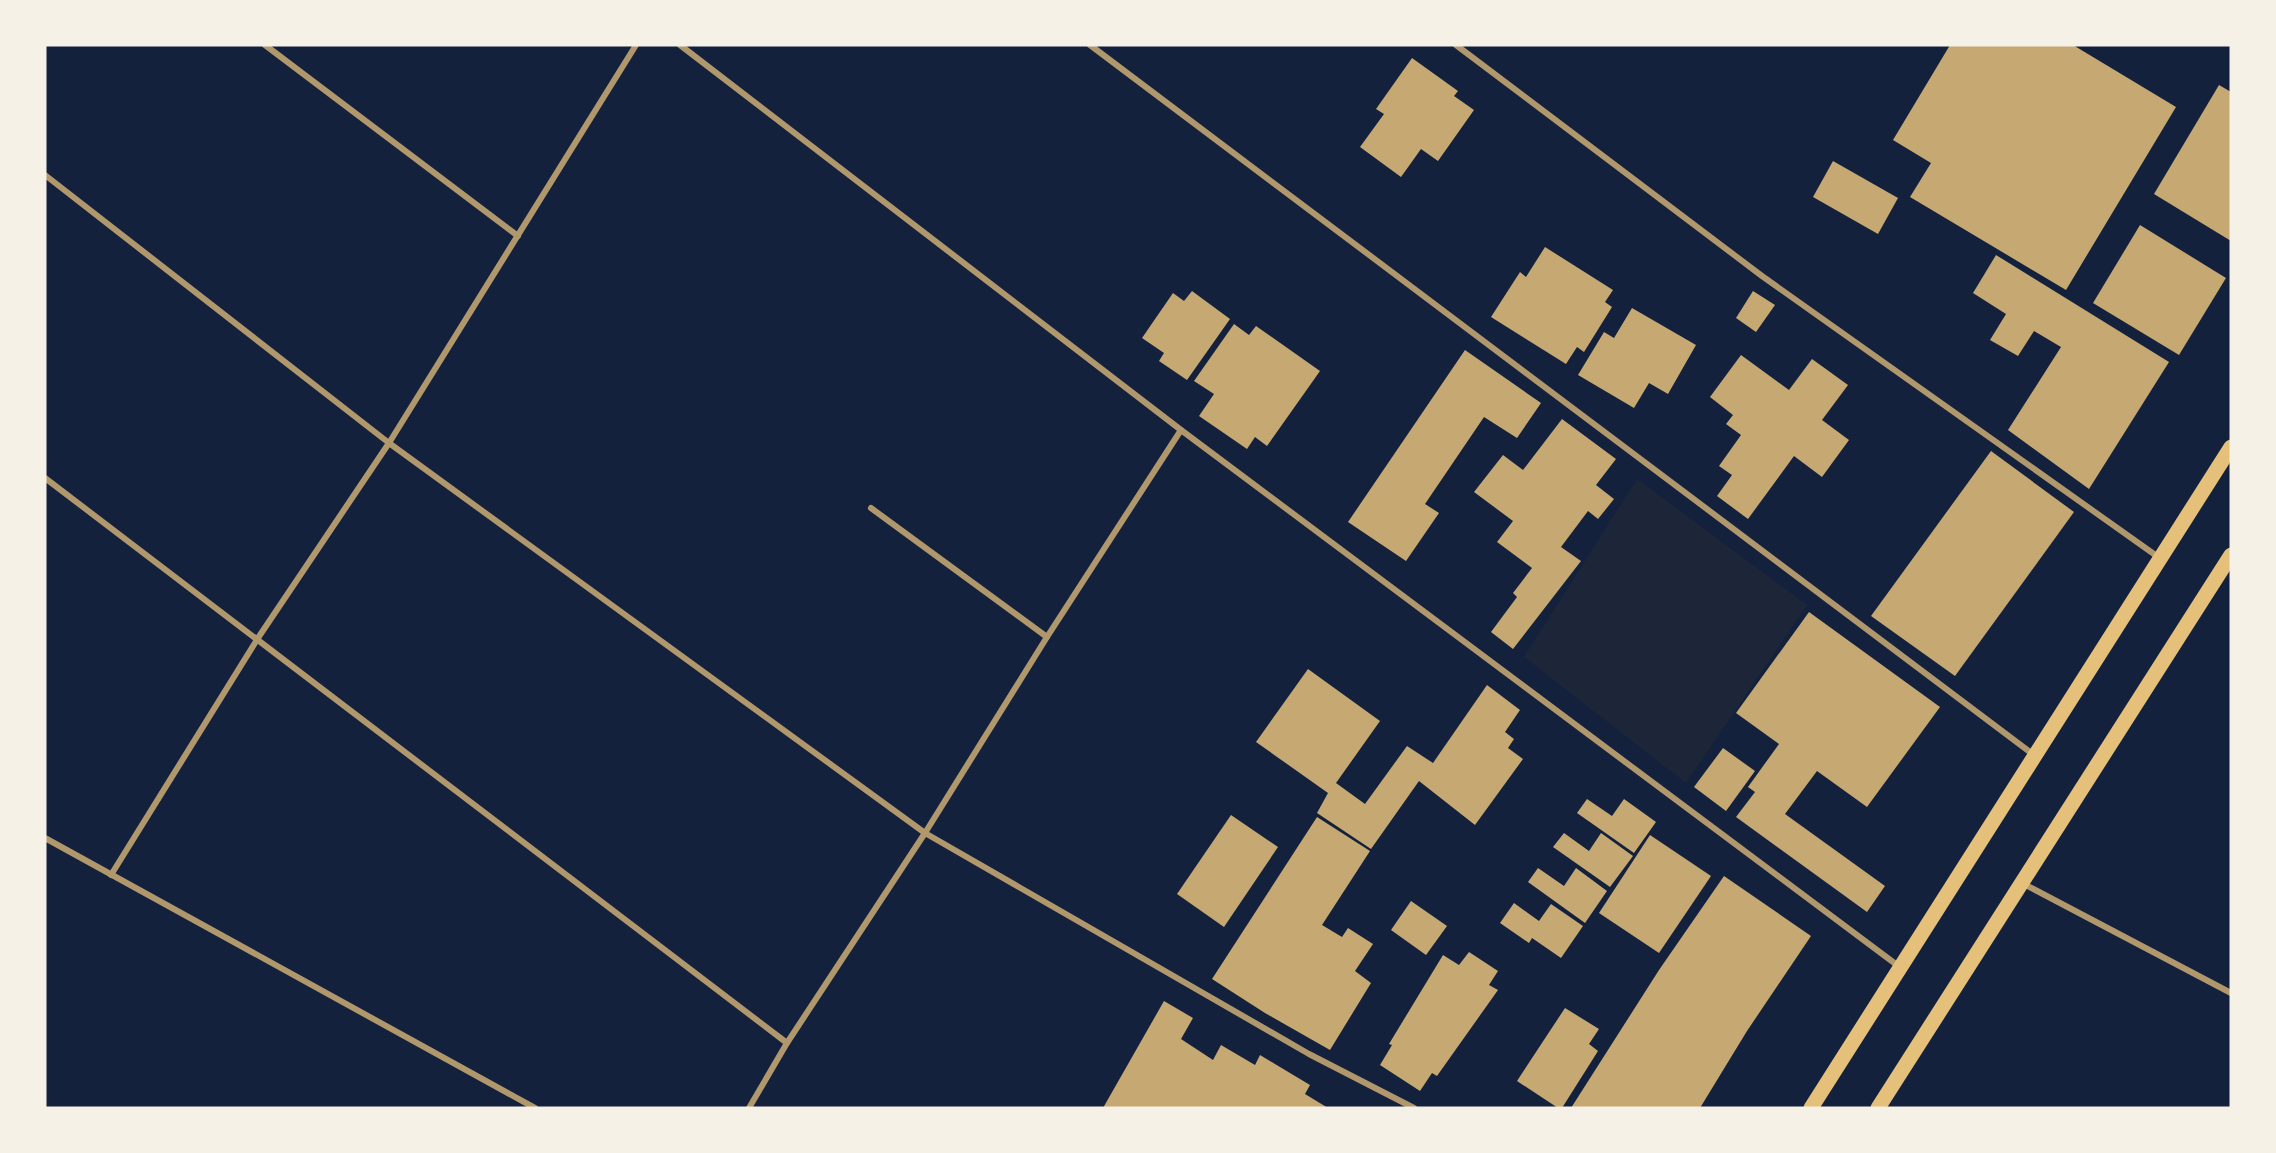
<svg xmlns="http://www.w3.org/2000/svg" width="2276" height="1153" font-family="'Alegreya Sans',sans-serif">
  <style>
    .green { fill: #1d2539 }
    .building { fill: #c6a872 }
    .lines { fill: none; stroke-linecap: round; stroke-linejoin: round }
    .minor { stroke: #b1986c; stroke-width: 6 }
    .primary { stroke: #e5c07b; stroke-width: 15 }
  </style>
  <rect width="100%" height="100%" fill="#14213d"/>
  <!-- green -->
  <polygon class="green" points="1637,479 1807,605 1686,783 1524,657"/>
  <!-- building -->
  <g class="building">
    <polygon points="1950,45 2073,45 2176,107 2066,290 1910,197 1931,163 1893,140"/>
    <polygon points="1412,58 1458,91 1454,96 1474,110 1438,161 1421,149 1401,177 1360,147 1384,114 1376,109"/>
    <polygon points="2219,85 2231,92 2231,241 2154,194"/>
    <polygon points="1833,161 1898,198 1878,234 1813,197"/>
    <polygon points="2140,225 2226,278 2179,355 2093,303"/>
    <polygon points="1545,247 1613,290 1605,302 1612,307 1584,352 1577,347 1566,364 1491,317 1520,272 1526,277"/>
    <polygon points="1996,255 2169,362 2089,489 2008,430 2061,347 2034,331 2018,356 1990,340 2006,314 1973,293"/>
    <polygon points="1192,291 1230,319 1187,380 1159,361 1164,353 1142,338 1173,293 1184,301"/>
    <polygon points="1753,291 1775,305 1756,332 1736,318"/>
    <polygon points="1632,308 1696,345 1668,394 1649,383 1634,408 1578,375 1604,332 1614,338"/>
    <polygon points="1234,324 1249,335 1256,326 1320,371 1267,446 1255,437 1247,449 1199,416 1214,394 1194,381"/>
    <polygon points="1465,350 1541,403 1517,438 1484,417 1425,504 1439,513 1406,561 1348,522"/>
    <polygon points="1741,355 1789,390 1812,359 1848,385 1822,420 1849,440 1822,477 1794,456 1748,519 1717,496 1732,475 1719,466 1741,435 1726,424 1733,415 1710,397"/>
    <polygon points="1562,419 1616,459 1596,485 1614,499 1598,519 1588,511 1561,547 1581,561 1513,649 1491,632 1517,597 1513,593 1532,568 1497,542 1513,521 1474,492 1503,455 1523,470"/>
    <polygon points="1991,451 2074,512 1955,676 1871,616"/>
    <polygon points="1809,612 1940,707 1867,807 1817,771 1785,814 1885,886 1867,912 1736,817 1755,792 1748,787 1779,744 1736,713"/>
    <polygon points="1308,669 1380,721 1336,783 1365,804 1407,746 1433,763 1487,685 1520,710 1505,732 1514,739 1508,748 1523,759 1475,825 1419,781 1371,849 1317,813 1328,793 1256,742"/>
    <polygon points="1723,748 1755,771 1726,811 1694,787"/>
    <polygon points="1587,799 1612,816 1624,799 1656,822 1634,853 1577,813"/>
    <polygon points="1231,815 1278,847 1224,927 1177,894"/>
    <polygon points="1317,817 1370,851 1322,925 1342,937 1348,928 1373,944 1355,971 1371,983 1330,1050 1265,1013 1212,979"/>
    <polygon points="1564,833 1589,851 1601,833 1633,856 1610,887 1553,847"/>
    <polygon points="1650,835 1711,876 1659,953 1599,913"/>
    <polygon points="1538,868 1564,886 1576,868 1607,891 1585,923 1528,882"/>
    <polygon points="1724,876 1811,936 1747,1031 1700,1108 1571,1108 1659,970"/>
    <polygon points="1411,901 1447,926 1426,955 1391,930"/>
    <polygon points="1514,903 1539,921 1551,904 1583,926 1561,958 1532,938 1529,943 1500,923"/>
    <polygon points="1469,952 1498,971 1489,985 1498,990 1437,1076 1432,1073 1420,1091 1380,1065 1392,1045 1389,1044 1443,955 1459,965"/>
    <polygon points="1164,1001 1193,1018 1181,1039 1213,1060 1221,1045 1255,1065 1260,1055 1310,1085 1305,1094 1328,1108 1103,1108"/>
    <polygon points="1565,1008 1599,1029 1589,1044 1598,1051 1562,1108 1558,1108 1517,1081"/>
  </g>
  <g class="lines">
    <!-- minor -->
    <g class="minor">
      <polyline points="265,45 518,236"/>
      <polyline points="680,45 1181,430 1901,968"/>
      <polyline points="1090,45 2034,755"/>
      <polyline points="1456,45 1762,276 2161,559"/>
      <polyline points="45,175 389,443 925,833 1309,1054 1414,1108"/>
      <polyline points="45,478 787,1043"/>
      <polyline points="871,508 1047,637"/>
      <polyline points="45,838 535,1108"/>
      <polyline points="111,875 258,638 389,443 636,45"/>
      <polyline points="2022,883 2231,993"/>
      <polyline points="749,1108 787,1043 925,833 1047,637 1181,430"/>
    </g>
    <!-- primary -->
    <g class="primary">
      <polyline points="1811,1108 2231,447"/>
      <polyline points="1878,1108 2231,555"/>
    </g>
  </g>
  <!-- border -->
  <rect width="2276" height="1153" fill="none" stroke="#f6f1e7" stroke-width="93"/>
</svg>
